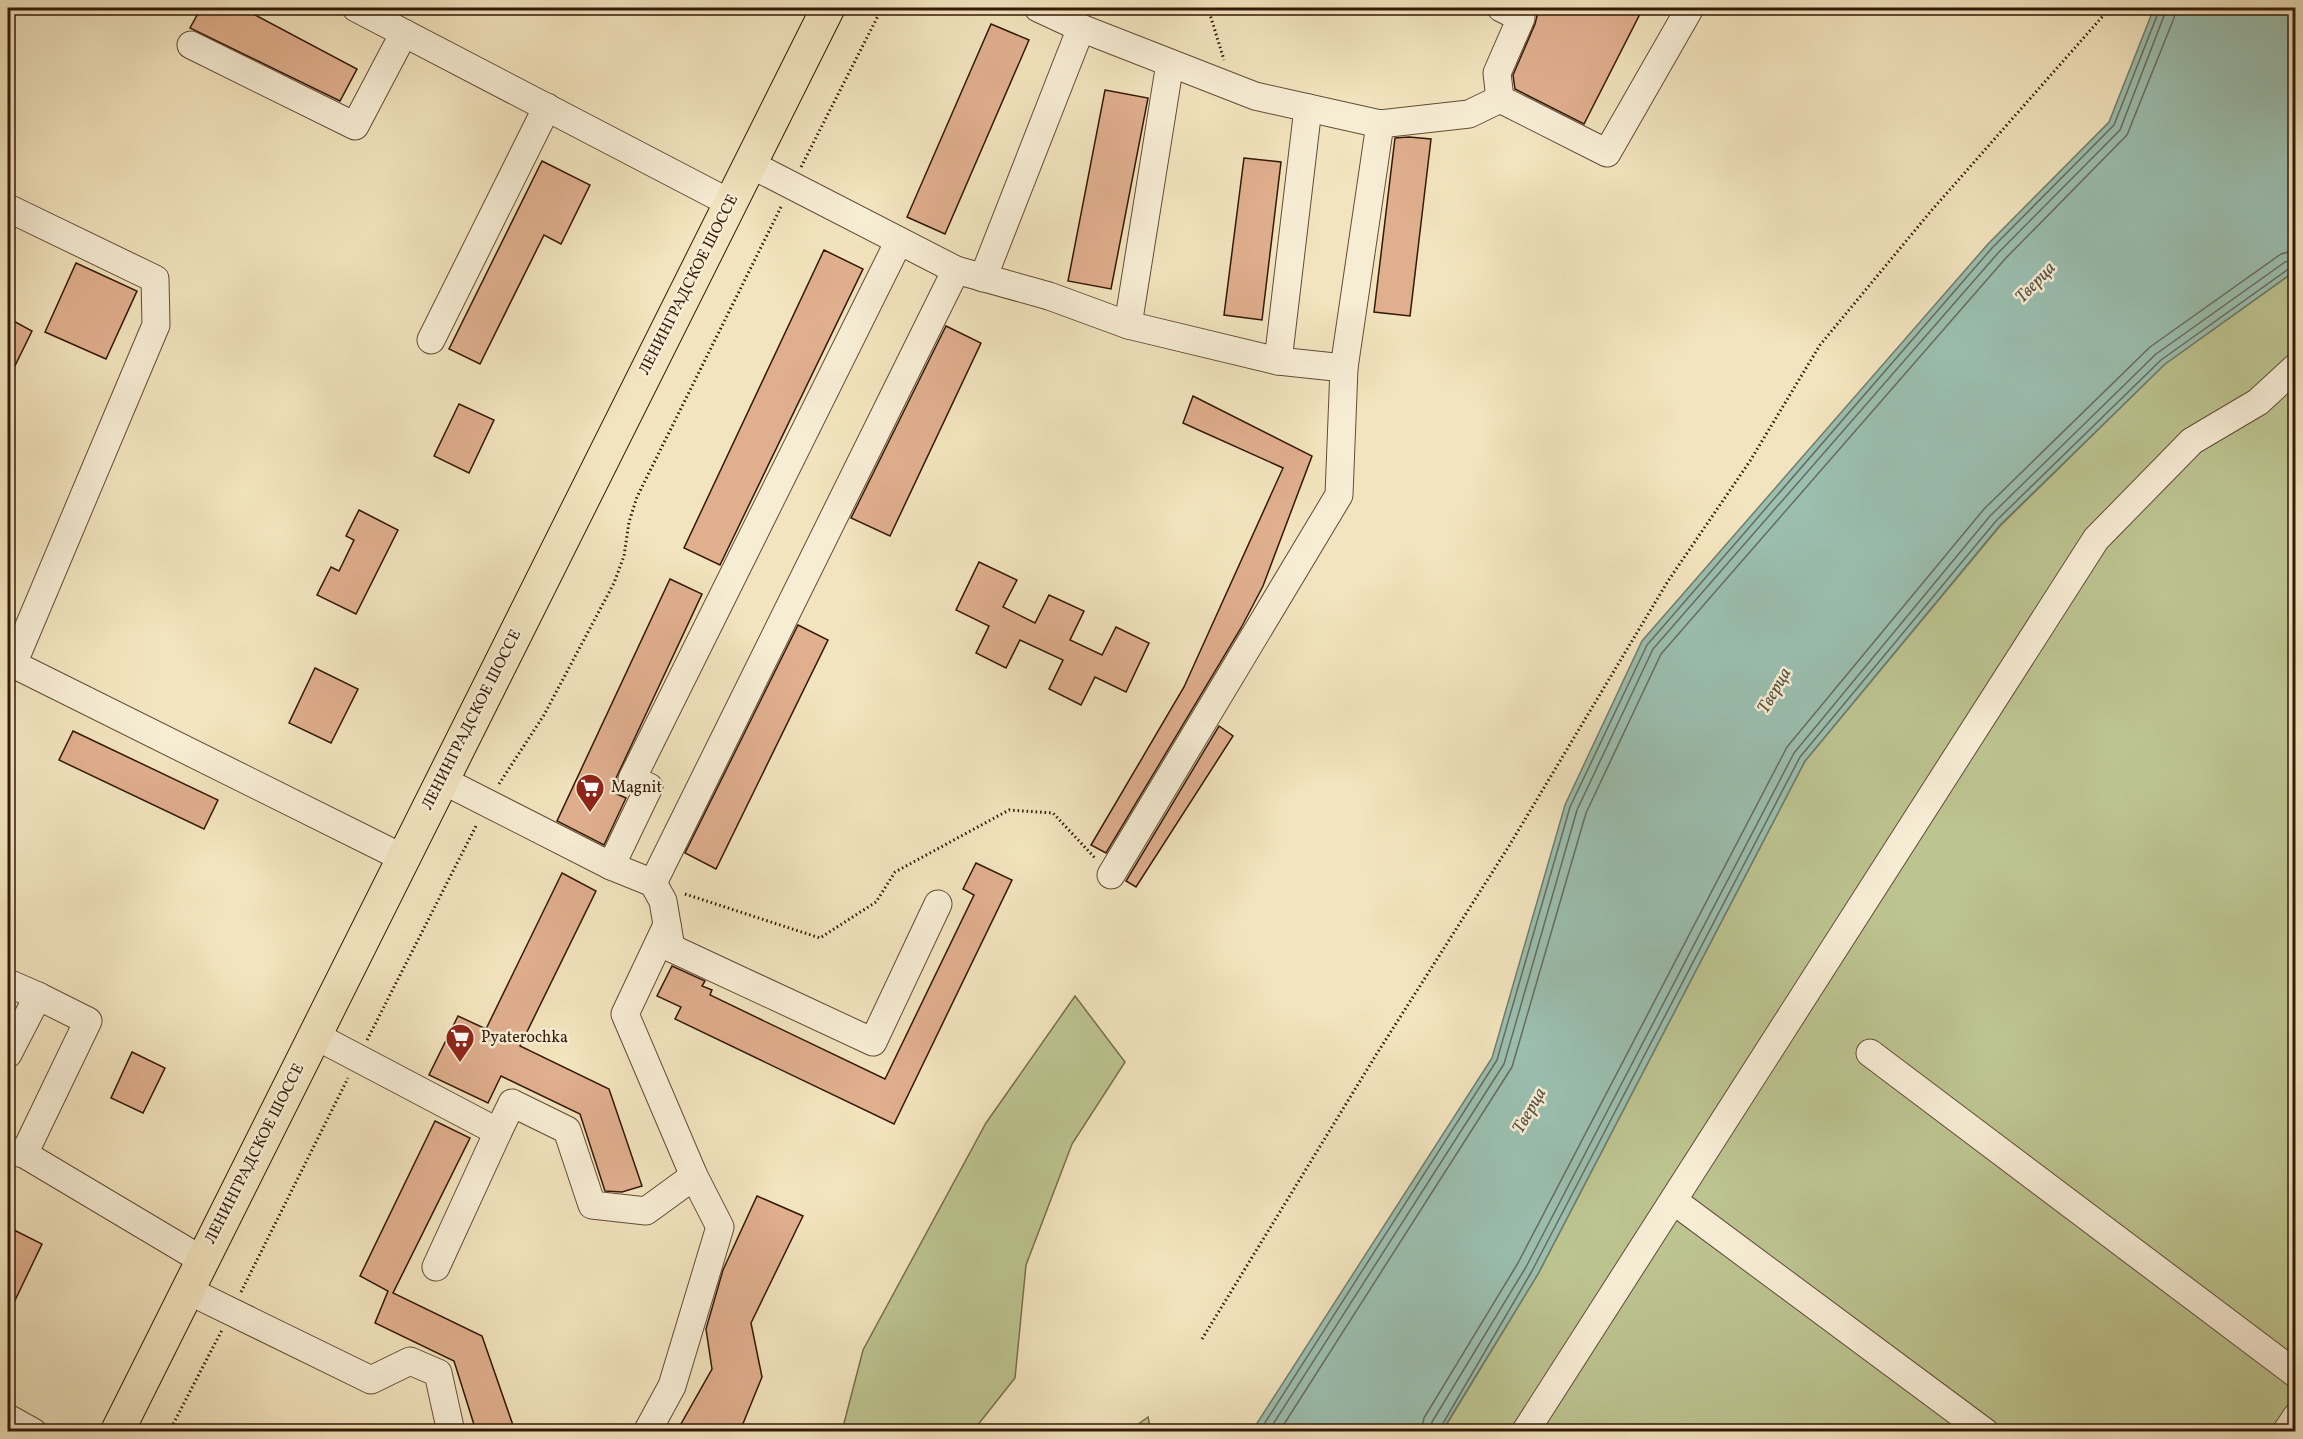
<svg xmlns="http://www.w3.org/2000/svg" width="2303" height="1439" font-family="Vollkorn,serif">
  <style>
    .green { fill: #bcc490; stroke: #786e4c; stroke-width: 1.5 }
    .water { fill: #9bbfb0; stroke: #717c6c; stroke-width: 1.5 }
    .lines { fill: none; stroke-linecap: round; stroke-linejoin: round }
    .shore { stroke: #676c5c; stroke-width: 1.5 }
    .building { fill: #e0af8e; stroke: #331807; stroke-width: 1.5 }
    .minor-casing { stroke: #634b35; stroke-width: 29 }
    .major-casing { stroke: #331807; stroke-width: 35 }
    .path { stroke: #331807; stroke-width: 3; stroke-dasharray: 1.5 3; stroke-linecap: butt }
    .minor { stroke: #f7edd5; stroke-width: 27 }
    .major { stroke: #f2e4be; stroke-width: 33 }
    .labels { text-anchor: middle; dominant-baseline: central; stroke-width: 5; stroke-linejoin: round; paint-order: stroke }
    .street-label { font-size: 16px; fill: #331807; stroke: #f7edd5 }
    .poi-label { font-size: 16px; fill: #331807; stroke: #f7edd5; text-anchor: start }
    .water-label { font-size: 18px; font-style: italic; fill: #575242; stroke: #f7edd5 }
  </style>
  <rect width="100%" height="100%" fill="#f2e4be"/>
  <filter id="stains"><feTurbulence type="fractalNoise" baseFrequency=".00333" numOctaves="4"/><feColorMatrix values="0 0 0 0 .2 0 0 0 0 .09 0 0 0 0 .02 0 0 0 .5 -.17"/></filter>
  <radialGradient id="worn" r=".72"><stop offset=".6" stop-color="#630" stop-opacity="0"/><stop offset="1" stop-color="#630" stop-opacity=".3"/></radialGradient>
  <!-- green -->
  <g class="green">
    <polygon points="2295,271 2296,1415 2284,1431 1442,1432 1538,1274 1805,761 2000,526 2165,364"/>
    <polygon points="1075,996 1125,1062 1072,1144 1026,1265 1015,1378 973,1431 842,1431 863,1350 986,1123"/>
    <polygon points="1148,1417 1151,1431 1129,1431"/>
  </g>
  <!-- water -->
  <polygon class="water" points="2154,8 2295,8 2295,271 2165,364 2000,525 1805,761 1538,1274 1442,1431 1252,1431 1492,1058 1565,805 1642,641 1988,244 2109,122"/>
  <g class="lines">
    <!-- shore -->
    <g class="shore">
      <polyline points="1259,1432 1497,1060 1570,807 1647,645 1992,248 2114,125 2160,8"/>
      <polyline points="1268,1432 1504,1064 1577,810 1653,649 1998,253 2120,130 2167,8"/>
      <polyline points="1279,1432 1512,1067 1586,813 1661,654 2005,259 2127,135 2174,18 2176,8"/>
      <polyline points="1421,1432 1424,1418 1518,1263 1787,747 1984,509 2150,347 2281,254 2296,250"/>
      <polyline points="1430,1432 1432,1422 1526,1267 1794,753 1990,516 2156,354 2285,262 2296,259"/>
      <polyline points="1438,1432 1532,1271 1800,757 1996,521 2161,360 2290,268 2296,267"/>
    </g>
  </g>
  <!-- building -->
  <g class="building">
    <polygon points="201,8 242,8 357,69 340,101 190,28"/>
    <polygon points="1539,8 1643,8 1584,124 1515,89 1513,75 1535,24"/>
    <polygon points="991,24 1029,40 945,234 907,217"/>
    <polygon points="1105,90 1148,98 1111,289 1068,281"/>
    <polygon points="1409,137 1431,139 1410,316 1374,312 1395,138"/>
    <polygon points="1244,158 1281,162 1262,320 1224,315"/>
    <polygon points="542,161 590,185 561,244 544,235 480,364 449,349"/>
    <polygon points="824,250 863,269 720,565 684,548"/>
    <polygon points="76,263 137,291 106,359 45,332"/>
    <polygon points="8,318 32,331 8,380"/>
    <polygon points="946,326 981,343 890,536 851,518"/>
    <polygon points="1193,396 1312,456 1263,586 1241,628 1106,853 1091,845 1184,687 1283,468 1183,423"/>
    <polygon points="459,404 494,420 469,473 434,456"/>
    <polygon points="359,510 398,530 356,614 317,595 331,567 339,571 354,540 346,536"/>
    <polygon points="979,562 1017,580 1003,607 1035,623 1049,595 1084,611 1070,640 1102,655 1116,627 1149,643 1126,692 1095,677 1081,705 1049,689 1063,660 1020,640 1006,668 976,653 989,626 956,610"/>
    <polygon points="670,579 702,594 610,791 626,798 604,845 557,821"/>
    <polygon points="798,625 828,640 716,869 685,853"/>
    <polygon points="315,668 358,689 331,743 289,723"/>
    <polygon points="1219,726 1233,736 1136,887 1126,881"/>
    <polygon points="73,731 218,800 204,829 59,760"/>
    <polygon points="976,863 1012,880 894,1124 675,1019 681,1007 657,996 672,966 705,981 702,986 712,990 710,995 885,1079 974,895 963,889"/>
    <polygon points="562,873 596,891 520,1046 609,1089 642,1186 622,1192 605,1191 580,1114 501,1076 488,1103 429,1075 458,1016 486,1029"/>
    <polygon points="132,1052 165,1068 143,1113 111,1098"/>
    <polygon points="435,1121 470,1138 393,1293 482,1336 515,1431 476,1431 454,1361 375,1323 388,1291 360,1276"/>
    <polygon points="757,1196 803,1216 751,1323 762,1377 740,1431 677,1431 712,1369 706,1329 723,1270"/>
    <polygon points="8,1227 42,1244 8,1315"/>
  </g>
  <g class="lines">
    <!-- minor casing -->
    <g class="minor-casing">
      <g id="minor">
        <polyline points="356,8 730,203"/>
        <polyline points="1038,8 1081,28 1255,96 1380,124 1469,114 1500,99"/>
        <polyline points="1501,8 1521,18 1497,73 1500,99 1607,153 1690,8"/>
        <polyline points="191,45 355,126 404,33"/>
        <polyline points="750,164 956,270 1049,296 1128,325 1278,361 1344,368"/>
        <polyline points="8,208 155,279 156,325 13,664 403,858"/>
        <polyline points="983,278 1081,28"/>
        <polyline points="1128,325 1170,63"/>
        <polyline points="431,340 547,107"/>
        <polyline points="1278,361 1308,108"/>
        <polyline points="442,780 611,866 649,787 632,779 899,241"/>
        <polyline points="611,866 653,883 663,901 671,948 873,1042 938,904"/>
        <polyline points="1111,875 1339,495 1344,368 1380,124"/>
        <polyline points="653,883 956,270"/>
        <polyline points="8,983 38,996 8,1054"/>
        <polyline points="314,1035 498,1132 512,1103 567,1130 592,1205 646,1211 694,1176"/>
        <polyline points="1870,1053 2296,1374"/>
        <polyline points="8,1151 24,1154 202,1260"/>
        <polyline points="24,1154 88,1021 38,996"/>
        <polyline points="1674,1201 1985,1432"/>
        <polyline points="436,1267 498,1132"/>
        <polyline points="187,1290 371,1380 410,1361 438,1373 451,1432"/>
        <polyline points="8,1418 33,1432"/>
        <polyline points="647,1432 672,1386 720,1227 694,1176 625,1014 667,925"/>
        <polyline points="1525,1432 2096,539 2192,441 2258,402 2296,367"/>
        <polyline points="2286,1432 2296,1417"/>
      </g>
    </g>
    <!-- major casing -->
    <g class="major-casing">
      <polyline id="major" points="117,1432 828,8"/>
    </g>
    <!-- path -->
    <g class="path">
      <polyline points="1208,8 1224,60"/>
      <polyline points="801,167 882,8"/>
      <polyline points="499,784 544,715 614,583 624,556 629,522 637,497 782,205"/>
      <polyline points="685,894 820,938 876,902 895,872 1009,810 1053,813 1095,858"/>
      <polyline points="367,1040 477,824"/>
      <polyline points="241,1292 348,1078"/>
      <polyline points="1202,1339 1376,1055 1509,846 1668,581 1750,461 1820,345 1931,211 2110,8"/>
      <polyline points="169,1432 222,1330"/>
    </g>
    <!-- minor -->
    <use href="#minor" class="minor"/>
    <!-- major -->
    <use href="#major" class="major"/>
  </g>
  <!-- icons -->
  <defs>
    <g id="supermarket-pin" transform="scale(1.5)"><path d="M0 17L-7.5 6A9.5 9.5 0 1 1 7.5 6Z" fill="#8f2418" stroke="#f7edd5"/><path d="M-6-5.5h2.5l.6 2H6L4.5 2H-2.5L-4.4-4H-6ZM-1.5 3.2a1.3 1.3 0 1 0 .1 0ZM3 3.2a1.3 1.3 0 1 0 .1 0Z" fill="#fff"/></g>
  </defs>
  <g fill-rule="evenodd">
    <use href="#supermarket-pin" x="590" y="788"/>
    <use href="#supermarket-pin" x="460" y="1038"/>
  </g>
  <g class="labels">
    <!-- street labels -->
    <g class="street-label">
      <text transform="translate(689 285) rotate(-63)">ЛЕНИНГРАДСКОЕ ШОССЕ</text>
      <text transform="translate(472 720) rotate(-63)">ЛЕНИНГРАДСКОЕ ШОССЕ</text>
      <text transform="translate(255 1154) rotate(-63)">ЛЕНИНГРАДСКОЕ ШОССЕ</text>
    </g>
    <!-- poi labels -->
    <g class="poi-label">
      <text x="611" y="788">Magnit</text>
      <text x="481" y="1038">Pyaterochka</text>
    </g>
    <!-- water labels -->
    <g class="water-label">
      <text transform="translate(2036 283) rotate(-46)">Тверца</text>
      <text transform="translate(1775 691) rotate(-60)">Тверца</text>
      <text transform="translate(1530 1111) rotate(-60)">Тверца</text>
    </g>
  </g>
  <!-- margin -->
  <rect width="2303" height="1439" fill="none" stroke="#f2e4be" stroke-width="30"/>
  <rect x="9" y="9" width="2285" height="1421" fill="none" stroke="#331807" stroke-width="3"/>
  <rect x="15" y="15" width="2273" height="1409" fill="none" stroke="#331807" stroke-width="1.5"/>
  <rect width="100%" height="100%" filter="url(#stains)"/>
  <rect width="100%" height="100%" fill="url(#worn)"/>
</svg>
